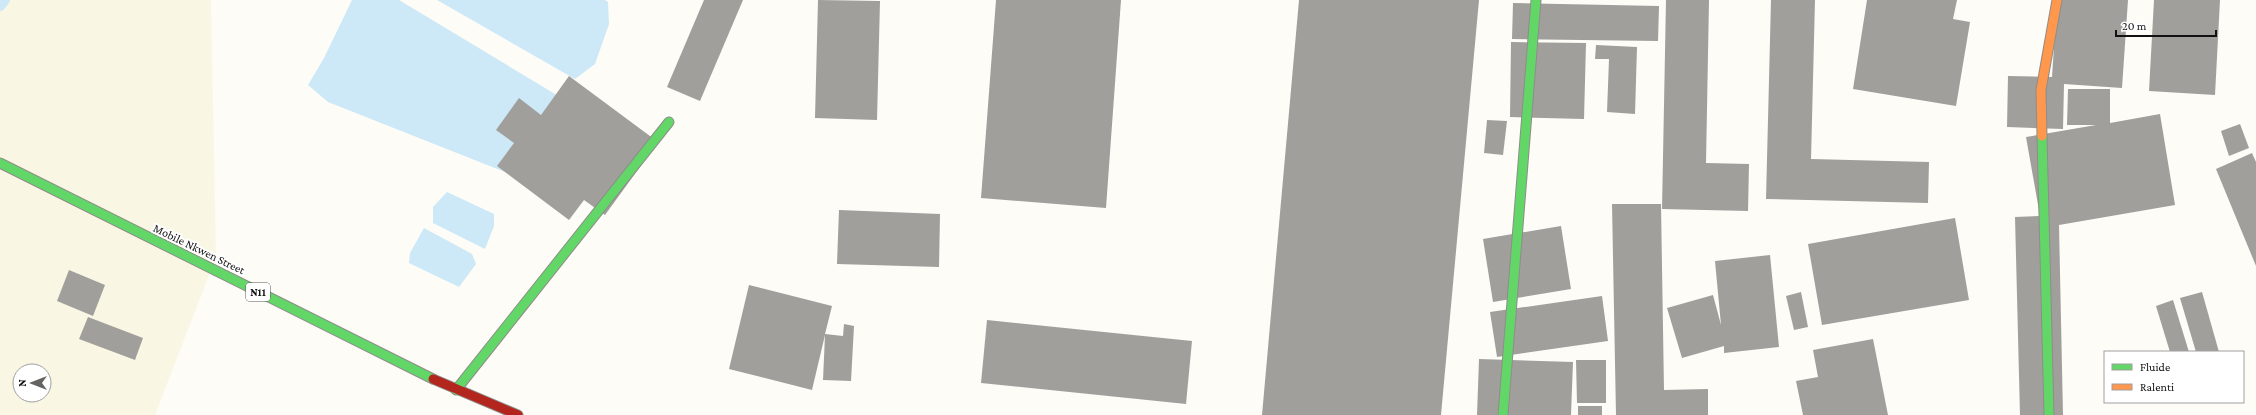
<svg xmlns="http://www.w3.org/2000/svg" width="2256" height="415" font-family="'Crimson Pro',serif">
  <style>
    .farmland { fill: #f9f7e4; fill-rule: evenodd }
    .water { fill: #cde8f7 }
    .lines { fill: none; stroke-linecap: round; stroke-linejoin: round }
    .stream { stroke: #cde8f7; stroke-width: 10 }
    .building { fill: #a19f9c }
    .fast-casing { stroke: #8e8d8b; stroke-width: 11 }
    .slow-casing { stroke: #8e8d8b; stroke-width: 11 }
    .jam-casing { stroke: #8e8d8b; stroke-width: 11 }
    .fast { stroke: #63d668; stroke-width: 9 }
    .slow { stroke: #ff974d; stroke-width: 9 }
    .jam { stroke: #b3261e; stroke-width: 9 }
    .labels { text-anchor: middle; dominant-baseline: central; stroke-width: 4; stroke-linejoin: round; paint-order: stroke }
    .shield { fill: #fff; stroke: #585858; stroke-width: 1 }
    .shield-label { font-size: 11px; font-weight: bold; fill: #111 }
    .street-label { font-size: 12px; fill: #111; stroke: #fff }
  </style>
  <rect width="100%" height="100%" fill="#fdfcf7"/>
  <!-- farmland -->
  <path class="farmland" d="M 0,0 L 211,0 L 216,257 L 155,415 L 0,415 ZM 20,371 L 44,371 L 44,395 L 20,395 Z"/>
  <!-- water -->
  <g class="water">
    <polygon points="352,0 399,0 575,106 533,183 328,102 308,85 324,58"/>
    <polygon points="437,0 605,0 608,2 609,24 595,64 575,79"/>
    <polygon points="447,192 494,214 494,226 485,249 433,223 433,207"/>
    <polygon points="424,228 472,254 476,264 459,287 409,263 410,253"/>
  </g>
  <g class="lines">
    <!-- stream -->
    <polyline class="stream" points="0,6 5,0"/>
  </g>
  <!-- building -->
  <g class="building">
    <polygon points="704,0 743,0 700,101 667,87"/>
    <polygon points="818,0 880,1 877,120 815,118"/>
    <polygon points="996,0 1121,0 1106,208 981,198"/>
    <polygon points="1299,0 1479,0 1441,415 1262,415"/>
    <polygon points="1666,0 1709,0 1706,163 1749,164 1748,211 1662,209"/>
    <polygon points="1771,0 1815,0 1811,159 1929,162 1928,203 1766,199"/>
    <polygon points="1867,0 1957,0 1953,19 1970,22 1956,106 1853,89"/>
    <polygon points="2057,0 2128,0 2122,88 2064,84 2063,129 2007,127 2008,76 2052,77"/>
    <polygon points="2154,0 2220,0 2215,95 2149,91"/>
    <polygon points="1513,3 1659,6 1658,41 1512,39"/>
    <polygon points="1511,42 1586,43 1584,119 1510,117"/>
    <polygon points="1596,45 1637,47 1635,114 1607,112 1609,59 1595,59"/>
    <polygon points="569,76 658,142 605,215 584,200 569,220 497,166 514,143 496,130 519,98 541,115"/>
    <polygon points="2068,89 2110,89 2110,123 2160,114 2175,205 2059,225 2063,415 2020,415 2015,217 2040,216 2026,137 2096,125 2067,125"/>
    <polygon points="1487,120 1507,121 1503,155 1484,153"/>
    <polygon points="2240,124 2249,148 2229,156 2221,131"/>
    <polygon points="2252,153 2256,162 2256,266 2216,169"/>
    <polygon points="1612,204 1661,204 1664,390 1708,389 1708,415 1616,415"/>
    <polygon points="839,210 940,214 939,267 837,264"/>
    <polygon points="1955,218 1969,300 1822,325 1808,244"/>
    <polygon points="1561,226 1571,289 1493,302 1483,239"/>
    <polygon points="1770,255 1779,347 1724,353 1724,346 1682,358 1667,308 1713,295 1721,325 1715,261"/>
    <polygon points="69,270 105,285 93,316 57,301"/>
    <polygon points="749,285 832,306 825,334 843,336 844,324 854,326 851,381 823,380 825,335 812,390 729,369"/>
    <polygon points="1801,292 1808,327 1794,330 1786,296"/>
    <polygon points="2202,292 2219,352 2196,352 2180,298"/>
    <polygon points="1602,296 1608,341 1497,357 1490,312"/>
    <polygon points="2173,300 2189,352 2170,352 2156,306"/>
    <polygon points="88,317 143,338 135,360 79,339"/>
    <polygon points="987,320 1192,341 1186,404 981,383"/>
    <polygon points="1873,339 1888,415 1803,415 1796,381 1818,377 1813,350"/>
    <polygon points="1479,359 1573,362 1571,415 1477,415"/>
    <polygon points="1576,360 1606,360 1606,403 1577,403"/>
    <rect x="1578" y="406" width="24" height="9"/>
  </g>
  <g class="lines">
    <!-- fast casing -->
    <g class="fast-casing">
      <g id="fast">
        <polyline points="2042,136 2049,415"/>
        <polyline points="0,163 433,379"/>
        <polyline points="456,390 669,122"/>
        <polyline points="1503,415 1536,0"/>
      </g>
    </g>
    <!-- slow casing -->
    <g class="slow-casing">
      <polyline id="slow" points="2042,136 2041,90 2057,0"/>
    </g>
    <!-- jam casing -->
    <g class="jam-casing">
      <polyline id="jam" points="433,379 518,415"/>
    </g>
    <!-- fast -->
    <use href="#fast" class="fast"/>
    <!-- slow -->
    <use href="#slow" class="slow"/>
    <!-- jam -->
    <use href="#jam" class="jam"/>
  </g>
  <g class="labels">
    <!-- shield labels -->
    <rect class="shield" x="246" y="283" width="24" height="18" rx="3"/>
    <g class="shield-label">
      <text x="258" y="292">N11</text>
    </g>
    <!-- street labels -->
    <g class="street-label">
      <text transform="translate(199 249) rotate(26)">Mobile Nkwen Street</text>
    </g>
  </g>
  <!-- legend -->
  <rect x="2104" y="351" width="140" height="52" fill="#ffffff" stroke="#a0a0a0"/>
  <rect x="2112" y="364" width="20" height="6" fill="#63d668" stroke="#a0a0a0"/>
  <text x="2140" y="371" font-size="12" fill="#111111">Fluide</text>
  <rect x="2112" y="384" width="20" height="6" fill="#ff974d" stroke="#a0a0a0"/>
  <text x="2140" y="391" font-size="12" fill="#111111">Ralenti</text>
  <!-- north arrow -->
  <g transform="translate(32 383) rotate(270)"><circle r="19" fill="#ffffff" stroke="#a0a0a0"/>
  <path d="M0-3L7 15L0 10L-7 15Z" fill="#646362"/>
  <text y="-6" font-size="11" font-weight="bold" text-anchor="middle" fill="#111111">N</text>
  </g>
  <!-- scale -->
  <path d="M2116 30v6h100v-6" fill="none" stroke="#111111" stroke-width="2"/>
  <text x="2122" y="30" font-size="12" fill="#111111" stroke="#ffffff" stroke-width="3" paint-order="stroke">20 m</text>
</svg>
